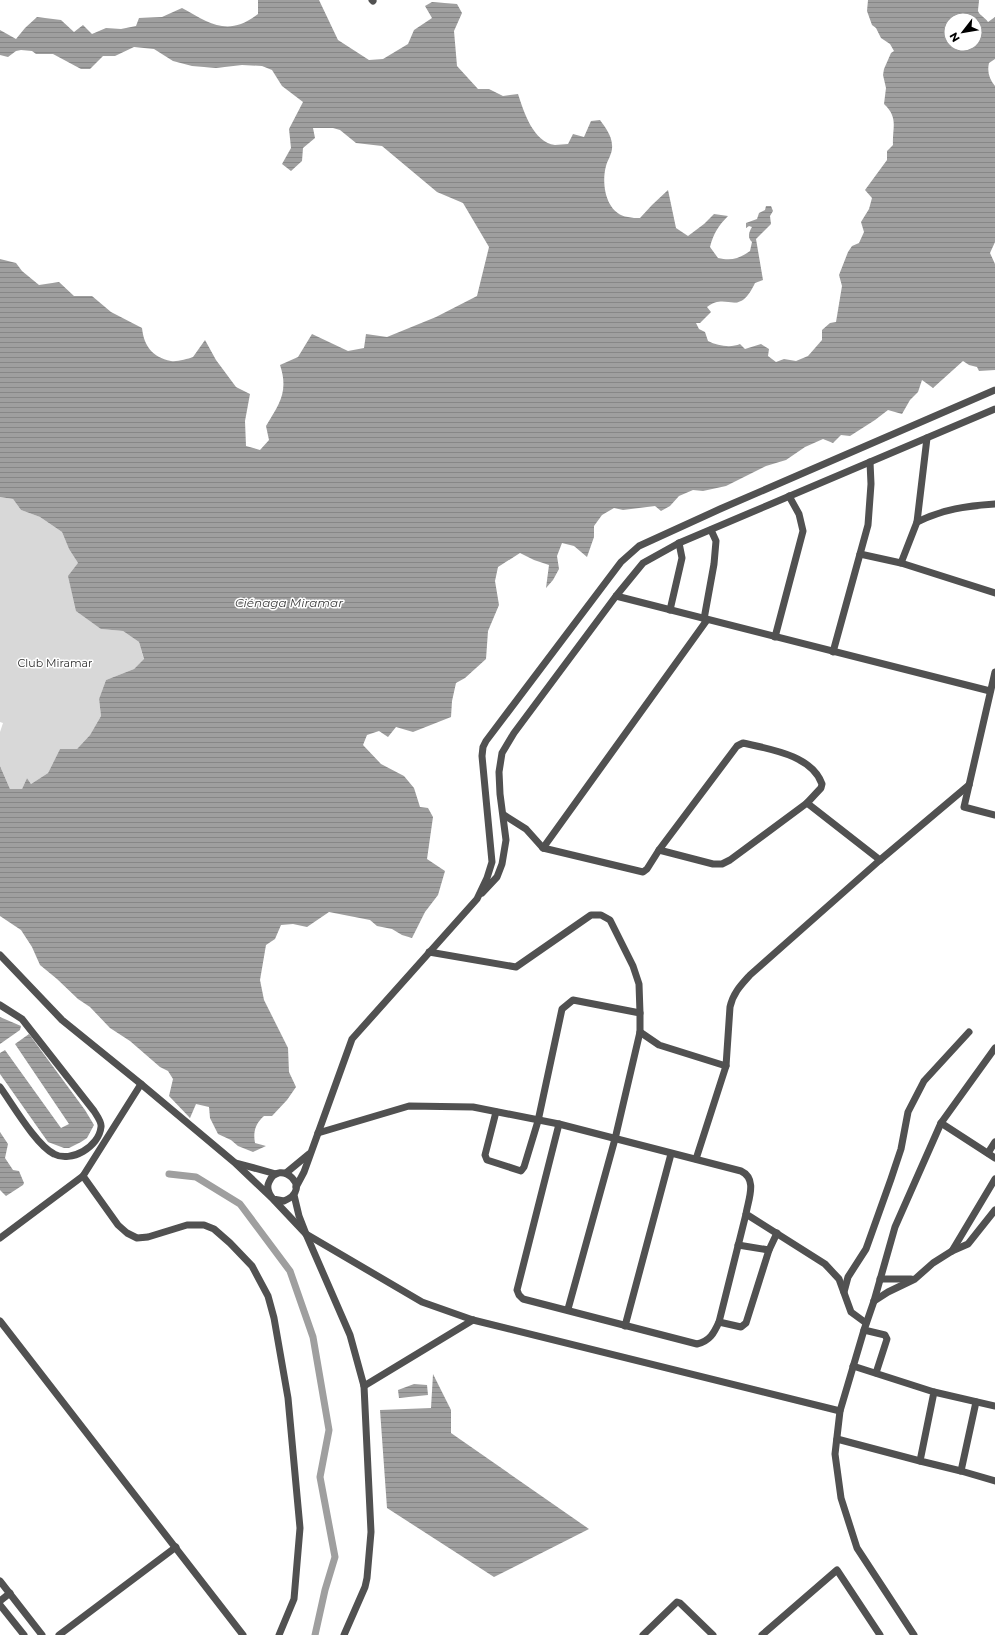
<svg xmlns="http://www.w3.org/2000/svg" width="995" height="1635" font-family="Montserrat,sans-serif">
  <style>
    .green { fill: #d8d8d8 }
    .water { fill: url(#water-rules); fill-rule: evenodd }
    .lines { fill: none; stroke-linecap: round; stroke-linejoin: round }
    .canal { stroke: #9f9f9f; stroke-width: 7 }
    .street { stroke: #515151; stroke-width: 7 }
    .labels { text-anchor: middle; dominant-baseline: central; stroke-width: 3; stroke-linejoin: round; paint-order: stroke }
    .park-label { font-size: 11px; fill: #2f2f2f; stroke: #fff }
    .water-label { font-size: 12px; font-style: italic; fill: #404040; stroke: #fff }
  </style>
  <defs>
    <pattern id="water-rules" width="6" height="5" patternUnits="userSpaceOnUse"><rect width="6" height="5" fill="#9f9f9f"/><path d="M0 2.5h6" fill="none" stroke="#878787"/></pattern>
  </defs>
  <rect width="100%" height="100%" fill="#fff"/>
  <!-- green -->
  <polygon class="green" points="0,497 13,499 21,510 40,517 62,532 69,549 78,563 101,629 123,631 139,642 144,660 134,669 106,680 99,699 101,716 90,735 77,749 60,749 48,773 31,784 27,778 22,789 10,789 0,766 0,732 3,723 0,722"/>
  <!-- water -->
  <g class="water">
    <path d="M 258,0 L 319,0 L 338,40 L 369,60 L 383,59 L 408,44 L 414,30 L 432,18 L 425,6 L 432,2 L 457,4 L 462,13 L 454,31 L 457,66 L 478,89 L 489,89 L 503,96 L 518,94 C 524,112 533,142 555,145 C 559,145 564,144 568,144 L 573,134 L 584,137 L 591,121 L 600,120 C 605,127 612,136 612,145 C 613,153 608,159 606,166 C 601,184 606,214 628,217 C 632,218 636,218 640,218 L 652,205 L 668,190 L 676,228 L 688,236 L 704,224 L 714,214 L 728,216 C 719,225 713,234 710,247 L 718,258 C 731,261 739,259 750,251 L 752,242 C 747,237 749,232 752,227 L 749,226 L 746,228 L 746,223 L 757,219 L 759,213 L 765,210 L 766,206 L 771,206 L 773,211 L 770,216 L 771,224 L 756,239 L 763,280 L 755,283 C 738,319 728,291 707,307 L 711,312 L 700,323 L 696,323 L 699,329 L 705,332 L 708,341 C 718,346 731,348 740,344 L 745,349 L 761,344 L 769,349 L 768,356 L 776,362 L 784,359 L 796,361 L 808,356 L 822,340 L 822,330 L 830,323 L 836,322 L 842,286 L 839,275 L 848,252 L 852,246 L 859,243 L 864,232 L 861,222 L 869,209 L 872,198 L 865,190 L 887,160 L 887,151 L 893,145 C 892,128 899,118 884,104 L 886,88 L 883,75 L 884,69 L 891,53 L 894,51 L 890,44 L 881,38 L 876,28 L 872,25 L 867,11 L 868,0 L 979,0 C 979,3 978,8 978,11 C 980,16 985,17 988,22 L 995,17 L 995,59 L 989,63 C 987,71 989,79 995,86 L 995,242 L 990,253 L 995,264 L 995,370 L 979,371 L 977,367 L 969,365 L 963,361 L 933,388 L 922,380 L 918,392 L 910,400 L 902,414 L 888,410 L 875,420 L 850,436 L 841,435 L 833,443 L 823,439 L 805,447 L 786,460 L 766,466 L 726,486 L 703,491 L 693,490 L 679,496 L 670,506 L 661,511 L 655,506 L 623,510 L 614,508 L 602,515 L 594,526 L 594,537 L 587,557 L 574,546 L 562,543 L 557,556 L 559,569 L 553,580 L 546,588 L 549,565 L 534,560 L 520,553 L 498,567 L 495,581 L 499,605 L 488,631 L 486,659 L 465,678 L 456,683 L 452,701 L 451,717 L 413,732 L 396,727 L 388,737 L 379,731 L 367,735 L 363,745 L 381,764 L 404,776 L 414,788 L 420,807 L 428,808 L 433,817 L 427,859 L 445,871 L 438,895 L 425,912 L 412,938 L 402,935 L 392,929 L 377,926 L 370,920 L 329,912 L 307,927 L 293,924 L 281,925 L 275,939 L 266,945 L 260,980 L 264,1000 L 288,1048 L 289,1072 L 296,1087 L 287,1100 L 272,1116 L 264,1116 C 255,1124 253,1132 255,1143 L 266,1146 L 253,1152 L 238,1146 L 231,1140 L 218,1134 L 210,1118 L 209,1107 L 196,1104 L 190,1118 L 169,1096 L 173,1079 L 168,1071 L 160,1067 L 130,1041 L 110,1028 L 90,1007 L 78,999 L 57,979 L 40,965 L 32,947 L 21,930 L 0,916 L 0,760 L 0,766 L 10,789 L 22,789 L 27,778 L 31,784 L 48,773 L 60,749 L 77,749 L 90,735 L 101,716 L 99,699 L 106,680 L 134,669 L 144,659 L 139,642 L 123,631 L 101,629 L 76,611 L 68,576 L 78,563 L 69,549 L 62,532 L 40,517 L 21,510 L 13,499 L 0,497 L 0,259 L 16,263 L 22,271 L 39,285 L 59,282 L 74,296 L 92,296 L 111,312 L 142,328 C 144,346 152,357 171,361 C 177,362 187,359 193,357 L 205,340 L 216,360 L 236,387 L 250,394 L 245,421 L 246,446 L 260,450 L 269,440 L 266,426 C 279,404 289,392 280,365 L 298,357 L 312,334 L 348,351 L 364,348 L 366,334 L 387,337 L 436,317 L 477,296 L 489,247 L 463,203 L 437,192 L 382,146 L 356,143 L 340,130 L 333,128 L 313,128 L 315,138 L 303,148 L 302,161 L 291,171 L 282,164 L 291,148 L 289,129 L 303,102 L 282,86 L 272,70 L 262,66 L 242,65 L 216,68 L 192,66 L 173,61 L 154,49 L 134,47 L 115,56 L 103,56 L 90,69 L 81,69 L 53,54 L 36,54 L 32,51 L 21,50 L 16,51 L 8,57 L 0,55 L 0,30 L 16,39 L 25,28 L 37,17 L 61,20 L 74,32 L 83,25 L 92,34 L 106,28 L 121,29 L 136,26 L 139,18 L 162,17 L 182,8 C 211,24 228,37 258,14 ZM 951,20 L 975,20 L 975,44 L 951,44 Z"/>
    <polygon points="0,1017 21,1026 20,1030 0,1044"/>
    <polygon points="29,1034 85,1110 94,1125 87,1138 81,1142 69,1148 64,1148 48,1142 0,1074 0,1053 5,1050 61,1128 69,1124 15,1044"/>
    <polygon points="0,1132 8,1144 5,1158 13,1170 19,1171 24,1183 23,1185 6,1196 0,1190"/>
    <polygon points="433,1374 451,1410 451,1433 589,1529 494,1577 387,1508 380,1410 431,1408"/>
    <polygon points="414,1384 427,1385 428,1395 399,1398 398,1390"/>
  </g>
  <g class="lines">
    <!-- canal -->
    <polyline class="canal" points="169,1174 196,1177 240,1204 290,1271 313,1337 329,1430 320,1477 335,1557 325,1590 315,1635"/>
    <!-- street -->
    <g class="street">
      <polyline points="372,0 373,1"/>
      <polyline points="917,522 927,438"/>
      <polyline points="860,554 901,563 995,593"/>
      <path d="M 901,563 L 917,522 C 944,509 966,506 995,504"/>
      <polyline points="616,596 990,691"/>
      <polyline points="670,610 682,558 679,543"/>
      <polyline points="704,619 714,564 716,541 711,530"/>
      <polyline points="775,637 803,531 799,514 789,496"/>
      <polyline points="833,652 868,525 871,484 870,462"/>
      <polyline points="995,672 964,807 995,815"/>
      <path d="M 504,815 L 526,829 L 543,848 L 643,872 L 647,869 L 659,850 L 737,746 L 743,743 C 769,749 812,755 822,784 L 821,788 L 807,803 L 880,860 L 969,785"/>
      <polyline points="543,848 707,620"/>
      <polyline points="659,850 713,864 722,864 730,860 807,803"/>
      <polyline points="482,893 497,877 502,864 506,840 500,794 499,772 502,753 514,733 616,596 643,563 679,543 995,409"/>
      <polyline points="429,952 516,967 591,915 601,915 610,920 633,966 639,984 640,1013"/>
      <path d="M 0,955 L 62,1020 L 141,1084 L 234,1162 L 273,1199 L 284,1201 C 315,1189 279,1157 269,1182 C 266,1188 269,1194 273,1199 L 306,1234 L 422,1302 L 473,1320 L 840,1411"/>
      <path d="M 0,1005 L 22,1019 L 94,1111 C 97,1116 102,1122 101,1127 C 99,1147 71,1163 54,1154 C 36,1145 13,1105 0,1087"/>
      <path d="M 640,1032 L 659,1045 L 726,1066 L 730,1007 C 733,993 741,985 750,975 L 880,860"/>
      <polyline points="141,1084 83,1176 118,1225 127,1233 137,1238 148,1237 187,1225 204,1225 214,1229 230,1243 252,1266 268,1296 274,1318 288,1398 300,1528 294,1599 279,1635"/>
      <polyline points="496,1112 485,1155 487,1160 521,1171 524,1167 538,1121 562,1009 573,1000 640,1013 640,1032 615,1139 568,1309"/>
      <polyline points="941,1123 995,1158"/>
      <path d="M 559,1124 L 517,1290 L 519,1295 L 523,1299 L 697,1344 C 710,1341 714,1333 719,1322 L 746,1214"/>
      <path d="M 318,1133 L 409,1106 L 473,1107 L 559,1124 L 741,1171 C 758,1179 748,1200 746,1214 L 825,1264 L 839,1279 L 851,1312 L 866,1323"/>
      <polyline points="988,1153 995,1142"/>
      <polyline points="696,1159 726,1066"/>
      <polyline points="236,1163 276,1174"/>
      <polyline points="286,1173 309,1154"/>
      <polyline points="296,1187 304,1172 352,1039 477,899 487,878 492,862 482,756 483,747 486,741 621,562 639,546 720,509 995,390"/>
      <polyline points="294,1195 299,1216 306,1234 350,1335 364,1386 371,1532 367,1578 365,1587 344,1635"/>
      <polyline points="0,1238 83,1176"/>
      <polyline points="738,1245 769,1250"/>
      <polyline points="952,1251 995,1179"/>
      <polyline points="880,1279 911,1279"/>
      <polyline points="844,1292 848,1277 866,1249 891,1179 901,1149 908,1112 924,1081 969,1032"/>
      <polyline points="874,1301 888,1292 915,1279 933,1263 952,1251 968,1244 995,1210"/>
      <polyline points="0,1321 243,1635"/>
      <polyline points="719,1322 741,1327 746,1323 769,1250 777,1233"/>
      <polyline points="625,1326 671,1154"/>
      <polyline points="864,1330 885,1335 887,1339 876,1373"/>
      <polyline points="853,1366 934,1392 920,1461 961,1471 995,1481"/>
      <polyline points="364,1386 473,1320"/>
      <polyline points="934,1392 995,1406"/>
      <polyline points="837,1439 920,1461"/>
      <polyline points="961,1471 976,1402"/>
      <polyline points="0,1581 42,1635"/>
      <polyline points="0,1601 10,1593"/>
      <polyline points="0,1605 24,1635"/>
      <polyline points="59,1635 176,1547"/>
      <polyline points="643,1635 677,1602 680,1603 713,1635"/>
      <polyline points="762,1635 837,1570 880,1635"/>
      <polyline points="914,1635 857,1548 841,1498 835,1454 840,1411 864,1330 874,1301 895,1227 941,1123 995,1048"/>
    </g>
  </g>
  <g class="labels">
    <!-- park labels -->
    <g class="park-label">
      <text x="55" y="663">Club Miramar</text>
    </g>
    <!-- water labels -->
    <g class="water-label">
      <text x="289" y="602">Ciénaga Miramar</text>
    </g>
  </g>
  <!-- north arrow -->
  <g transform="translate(963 32) rotate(239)"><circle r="19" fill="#ffffff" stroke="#999999"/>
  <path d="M0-3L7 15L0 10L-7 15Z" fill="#000000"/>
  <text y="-6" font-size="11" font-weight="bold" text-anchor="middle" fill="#000000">N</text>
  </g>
</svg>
